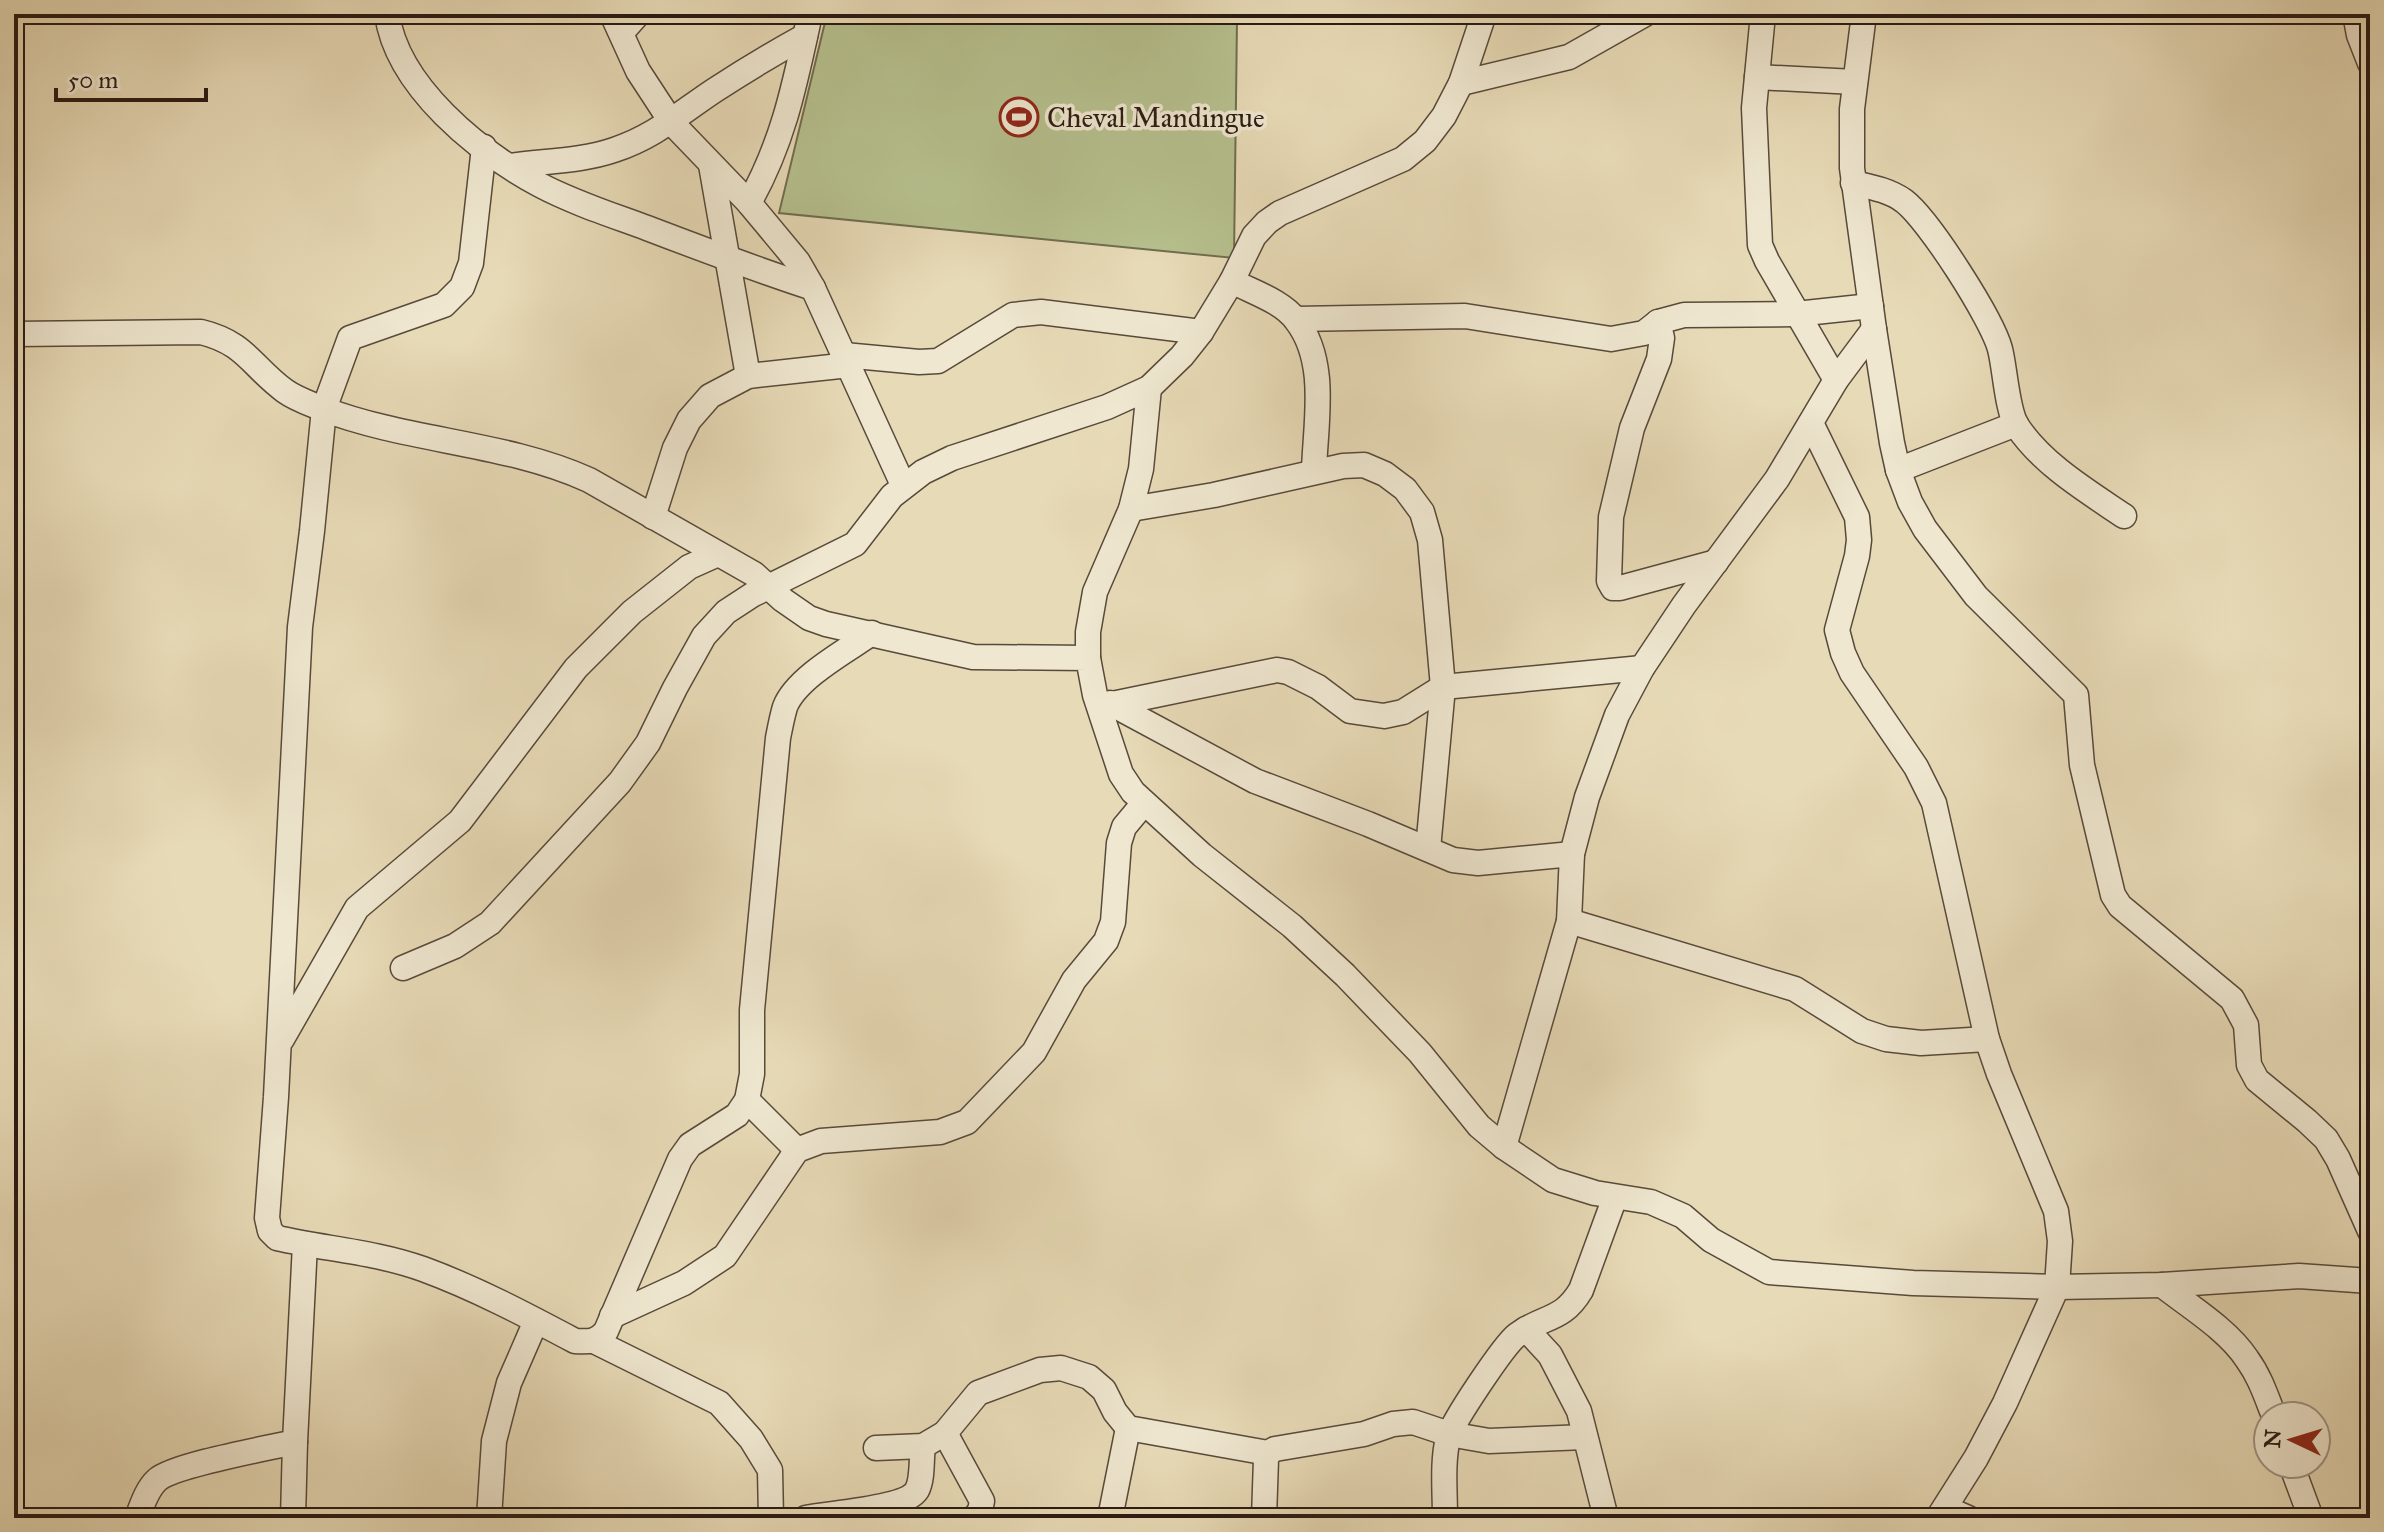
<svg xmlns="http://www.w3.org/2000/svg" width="2384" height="1532" font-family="'IM FELL Great Primer',serif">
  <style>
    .pitch { fill: #b6c08e; stroke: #706d50; stroke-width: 2 }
    .water { fill: url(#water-rules); stroke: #6b7a71; stroke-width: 2 }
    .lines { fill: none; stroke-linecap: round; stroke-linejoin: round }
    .minor-casing { stroke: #584a3b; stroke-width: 27 }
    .minor { stroke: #efe7d0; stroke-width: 24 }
    .labels { text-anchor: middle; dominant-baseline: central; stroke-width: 7; stroke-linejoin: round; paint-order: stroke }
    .poi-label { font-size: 28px; fill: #291a12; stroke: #efe7d0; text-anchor: start }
  </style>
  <defs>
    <pattern id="water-rules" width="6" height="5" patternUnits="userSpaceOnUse" patternTransform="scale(2)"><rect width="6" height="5" fill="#97bab1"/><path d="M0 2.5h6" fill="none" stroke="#829f97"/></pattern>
  </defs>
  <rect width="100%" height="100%" fill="#e7dab6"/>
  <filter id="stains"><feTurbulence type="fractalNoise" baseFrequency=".0025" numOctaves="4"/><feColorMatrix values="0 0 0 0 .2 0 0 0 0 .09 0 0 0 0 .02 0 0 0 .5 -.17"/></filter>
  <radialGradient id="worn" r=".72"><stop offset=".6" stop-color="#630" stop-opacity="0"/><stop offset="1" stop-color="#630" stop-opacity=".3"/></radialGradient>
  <!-- pitch -->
  <polygon class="pitch" points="827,14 1234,14 1237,20 1234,258 779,213"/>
  <!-- water -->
  <polygon class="water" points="2370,1041 2370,1103 2364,1102 2365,1056"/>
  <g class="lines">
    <!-- minor casing -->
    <g class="minor-casing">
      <g id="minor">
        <path d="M 387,14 C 397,87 479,152 540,185 C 574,203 612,215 647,228 C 702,249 757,270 813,288"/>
        <polyline points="612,14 638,71 672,123 749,203 798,262 813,288 903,485"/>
        <polyline points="1763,14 1754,108 1760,245 1767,261 1836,380"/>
        <polyline points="1864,14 1852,109 1852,168 1874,329 1892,443 1898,470 1910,502 1925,529 1976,596 2076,695 2082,765 2113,895 2120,906 2232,999 2246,1025 2249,1065 2257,1080 2307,1121 2326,1139 2338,1159 2370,1231"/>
        <polyline points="2355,14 2359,35 2370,63"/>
        <polyline points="622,32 638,14"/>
        <polyline points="1757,77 1855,82"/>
        <polyline points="1461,83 1569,57 1645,14"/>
        <path d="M 484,147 L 471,263 L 462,287 L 444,305 L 350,338 L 324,409 L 312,531 L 300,627 L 276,1097 L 267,1218 L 270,1231 L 277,1238 C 325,1249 376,1252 423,1269 C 475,1288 526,1315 575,1341 C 589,1342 597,1342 606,1331 L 680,1159 L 690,1145 L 737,1115 L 747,1100 L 752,1074 L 752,1010 L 778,738 C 780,728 782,717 785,707 C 796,678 846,651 872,633"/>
        <polyline points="711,165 748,376"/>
        <path d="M 510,166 C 544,161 582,161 614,150 C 656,136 680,113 715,90 C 744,71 774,53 805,36"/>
        <path d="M 1853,183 C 1871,187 1889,190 1904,201 C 1929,220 1992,319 2000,349 C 2005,368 2007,411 2017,426 C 2042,464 2087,491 2124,516"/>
        <path d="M 749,203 C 784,141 795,83 810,14"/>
        <path d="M 1232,281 C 1252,292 1282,301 1296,320 C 1329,362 1315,424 1314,472"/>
        <polyline points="1296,319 1465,316 1611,339 1644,333 1658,322 1684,315 1796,314 1871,306"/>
        <polyline points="1658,322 1662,338 1659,359 1632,428 1611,517 1609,581 1613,588 1620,588 1716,562"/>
        <path d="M 14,334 L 201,332 C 246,343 251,366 285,391 C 296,399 311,404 323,409 C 410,442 505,442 589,480 L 754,574 L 783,600 L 809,618 L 826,624 L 973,657 L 1088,658 L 1095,695 L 1121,774 L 1133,792 L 1202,855 L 1292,926 L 1345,975 L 1420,1053 L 1479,1126 L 1504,1147 L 1553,1180 L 1595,1193 L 1651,1202 L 1683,1216 L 1711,1240 L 1769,1272 L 1913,1283 L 2057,1287 L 2162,1285 L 2299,1276 L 2370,1281"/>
        <polyline points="844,355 919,362 938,361 1013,315 1041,312 1201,332"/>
        <polyline points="1811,423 1857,517 1859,540 1857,556 1837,630 1843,653 1852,673 1916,767 1934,803 1987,1039 1999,1074 2056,1211 2060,1241 2057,1287 2005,1403 1976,1458 1938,1518"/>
        <polyline points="1898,470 2016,424"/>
        <polyline points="1131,509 1214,495 1343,466 1364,465 1385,474 1405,489 1422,512 1430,540 1443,687 1428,849"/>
        <polyline points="653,517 675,448 689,420 710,396 748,376 849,365"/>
        <polyline points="1088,658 1088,632 1095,592 1131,509 1141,469 1149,388"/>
        <polyline points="1110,703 1255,781 1368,824 1453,860 1478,863 1572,854"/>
        <polyline points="1112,704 1277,670 1288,672 1318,687 1350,711 1384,716 1403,712 1443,687 1642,668"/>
        <polyline points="1569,921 1795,989 1862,1031 1886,1039 1921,1043 1987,1039"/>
        <polyline points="403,968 455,946 490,923 620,782 648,743 675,688 704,636 726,612 752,595 855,544 892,496 923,472 952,458 1107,407 1149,388 1182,356 1201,332 1232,281 1254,236 1267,222 1280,213 1403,159 1425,141 1444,116 1461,83 1484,14"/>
        <polyline points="282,1039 357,908 460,821 576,668 632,612 689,567 718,554"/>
        <polyline points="747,1100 797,1150"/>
        <polyline points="1504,1147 1569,921 1572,854 1587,797 1617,715 1642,668 1684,605 1777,479 1836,380 1874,329"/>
        <path d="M 2162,1285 C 2190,1307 2227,1329 2247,1359 C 2260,1377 2266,1396 2274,1416"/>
        <polyline points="612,1316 684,1283 725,1256 797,1150 821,1141 940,1132 967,1122 1034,1052 1074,980 1106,941 1113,922 1119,843 1124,827 1144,803"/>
        <polyline points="1526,1329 1550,1355 1579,1411 1606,1518"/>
        <polyline points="594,1341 719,1403 751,1439 770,1470 771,1518"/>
        <polyline points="945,1433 982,1501 980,1511 974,1518"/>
        <polyline points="876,1448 923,1446 945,1433 978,1393 1040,1370 1061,1368 1089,1377 1104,1390 1115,1412 1128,1428 1268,1453"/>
        <polyline points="2291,1464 2311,1518"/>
        <polyline points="1945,1508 1968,1518"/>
        <path d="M 137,1518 C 142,1505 147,1489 157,1480 C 173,1465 269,1448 295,1442 L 305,1244"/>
        <polyline points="293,1518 295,1442"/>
        <polyline points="489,1518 494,1441 509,1383 536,1321"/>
        <path d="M 806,1518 C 829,1513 906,1509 917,1490 C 923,1479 921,1459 923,1446"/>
        <polyline points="1110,1518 1128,1428"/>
        <polyline points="1264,1518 1266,1459 1268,1453 1275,1449 1364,1434 1393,1424 1413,1422 1449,1434 1489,1441 1585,1437"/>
        <path d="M 1445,1518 C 1445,1491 1442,1463 1448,1438 C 1453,1421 1504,1345 1517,1335 C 1544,1315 1562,1322 1581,1290 L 1615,1197"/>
      </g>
    </g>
    <!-- minor -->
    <use href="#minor" class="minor"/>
  </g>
  <!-- icons -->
  <defs>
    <g id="stadium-ring" transform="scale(2)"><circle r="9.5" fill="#efe7d0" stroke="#8f2418" stroke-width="1.5"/><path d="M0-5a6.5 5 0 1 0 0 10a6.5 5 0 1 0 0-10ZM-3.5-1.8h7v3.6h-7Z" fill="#8f2418"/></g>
  </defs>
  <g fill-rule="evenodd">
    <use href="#stadium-ring" x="1019" y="117"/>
  </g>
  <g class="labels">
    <!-- poi labels -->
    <g class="poi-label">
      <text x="1047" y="117">Cheval Mandingue</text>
    </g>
  </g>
  <!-- margin -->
  <rect width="2384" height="1532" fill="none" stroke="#e7dab6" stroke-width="48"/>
  <rect x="16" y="16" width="2352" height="1500" fill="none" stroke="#291a12" stroke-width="4"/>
  <rect x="24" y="24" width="2336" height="1484" fill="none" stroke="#291a12" stroke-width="2"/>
  <!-- north arrow -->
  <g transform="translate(2292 1440) rotate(274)"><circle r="38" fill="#efe7d0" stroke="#a09584" stroke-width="2"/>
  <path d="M0-6L14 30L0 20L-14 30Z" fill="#8f2418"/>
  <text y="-12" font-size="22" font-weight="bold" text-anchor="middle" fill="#291a12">N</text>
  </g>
  <!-- scale -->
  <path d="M56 88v12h150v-12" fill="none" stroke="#291a12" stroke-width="4"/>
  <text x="68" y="88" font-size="24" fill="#291a12" stroke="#efe7d0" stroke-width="6" paint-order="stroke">50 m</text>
  <rect width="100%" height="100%" filter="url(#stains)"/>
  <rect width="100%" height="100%" fill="url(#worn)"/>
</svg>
